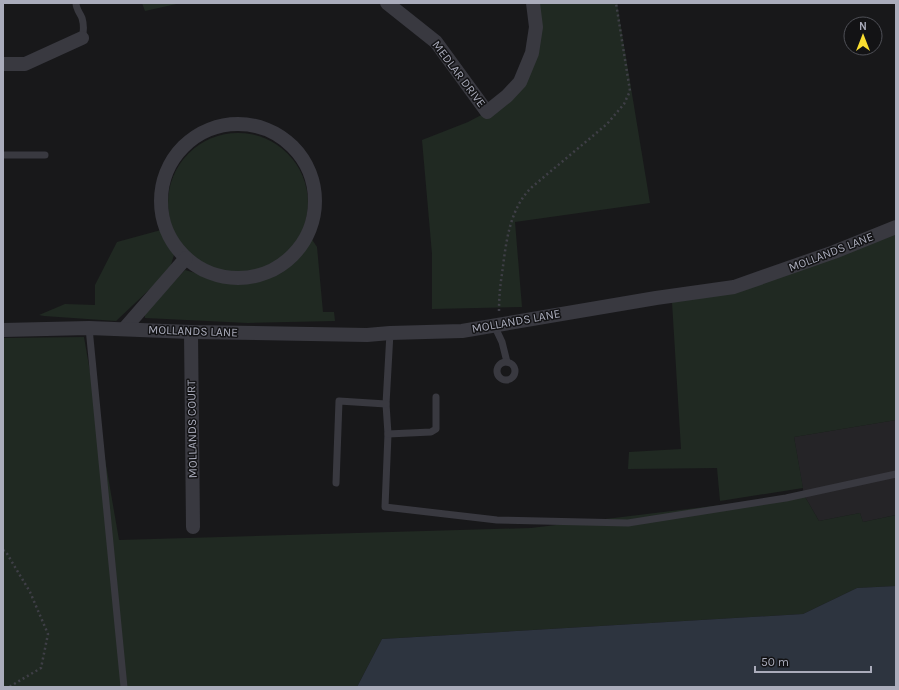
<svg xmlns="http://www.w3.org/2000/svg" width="899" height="690" font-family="Karla,sans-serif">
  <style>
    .built { fill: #252427 }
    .green { fill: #202922 }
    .water { fill: #2d343f }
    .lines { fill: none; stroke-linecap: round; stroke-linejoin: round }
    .path { stroke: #3f3f47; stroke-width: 2.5; stroke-dasharray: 2 3; stroke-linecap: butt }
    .service { stroke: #393940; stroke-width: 7 }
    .minor { stroke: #393940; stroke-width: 14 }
    .labels { text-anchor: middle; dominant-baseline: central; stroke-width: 3; stroke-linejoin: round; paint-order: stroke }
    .street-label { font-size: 12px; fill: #aaacbb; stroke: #131315 }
  </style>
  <rect width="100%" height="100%" fill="#18181a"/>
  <!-- built -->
  <polygon class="built" points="896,420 896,515 863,522 860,513 819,521 804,495 794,437"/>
  <!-- green -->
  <g class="green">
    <polygon points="142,3 181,3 145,11"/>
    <polygon points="538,3 617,3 650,203 515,222 522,307 432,309 432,254 422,140 468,122 487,112 522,76"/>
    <circle cx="238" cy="203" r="70"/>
    <polygon points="896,229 896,420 794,437 803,488 720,501 717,468 628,469 629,452 681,449 672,302"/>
    <polygon points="161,230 174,255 169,271 116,321 44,316 39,315 65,304 95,305 95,285 117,242"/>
    <polygon points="311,238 317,247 323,312 334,312 335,321 248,323 145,318 145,313 185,270 223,281 256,282 278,273 295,261"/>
    <polygon points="84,337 119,540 531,528 804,495 819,521 860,513 863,522 896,515 896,586 857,588 803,614 382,639 357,687 3,687 3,338"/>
  </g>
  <!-- water -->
  <polygon class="water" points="896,586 896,687 357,687 382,639 803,614 857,588"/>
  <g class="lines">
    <!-- path -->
    <g class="path">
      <path d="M 499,311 C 499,298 500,286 502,274 C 506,243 509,209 532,187 L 607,124 L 624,104 L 630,91 L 616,3"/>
      <polyline points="3,550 6,552 30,592 48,634 41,668 9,687"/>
    </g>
    <!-- service -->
    <g class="service">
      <path d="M 76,3 C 76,9 80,13 82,18 C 84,25 84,31 82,38"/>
      <polyline points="3,155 45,155"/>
      <polyline points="494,325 502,342 507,362"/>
      <polyline points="89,328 124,687"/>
      <polyline points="390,333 386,404 388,434 385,507 497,520 628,523 786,498 896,474"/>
      <circle cx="506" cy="371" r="9"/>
      <polyline points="388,434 431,432 436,429 436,397"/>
      <polyline points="336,483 339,401 386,404"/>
    </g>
    <!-- minor -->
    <g class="minor">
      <polyline points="387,3 436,42 487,112 507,96 520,82 532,53 536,27 533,3"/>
      <polyline points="3,64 25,64 82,38"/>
      <circle cx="238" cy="201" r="77"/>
      <polyline points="124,329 186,258"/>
      <polyline points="3,330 89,328 191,332 367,335 390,333 462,331 656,298 734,287 834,252 896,227"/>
      <polyline points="191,332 193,527"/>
    </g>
  </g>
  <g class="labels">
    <!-- street labels -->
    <g class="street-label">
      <text transform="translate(459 74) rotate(53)">MEDLAR DRIVE</text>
      <text transform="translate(831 252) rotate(-21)">MOLLANDS LANE</text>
      <text transform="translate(516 321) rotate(-10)">MOLLANDS LANE</text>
      <text transform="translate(193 331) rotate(2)">MOLLANDS LANE</text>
      <text transform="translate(192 429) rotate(-91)">MOLLANDS COURT</text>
    </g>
  </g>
  <!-- border -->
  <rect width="899" height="690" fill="none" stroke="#aaacbb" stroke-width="8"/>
  <!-- north arrow -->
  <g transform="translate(863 36)"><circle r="19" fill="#131315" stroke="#4f5057"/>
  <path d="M0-3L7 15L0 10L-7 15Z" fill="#fade30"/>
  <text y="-6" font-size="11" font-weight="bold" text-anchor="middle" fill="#aaacbb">N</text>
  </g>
  <!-- scale -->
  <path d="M755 666v6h116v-6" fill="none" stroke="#aaacbb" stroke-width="2"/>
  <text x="761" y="666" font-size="12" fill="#aaacbb" stroke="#131315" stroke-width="3" paint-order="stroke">50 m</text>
</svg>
